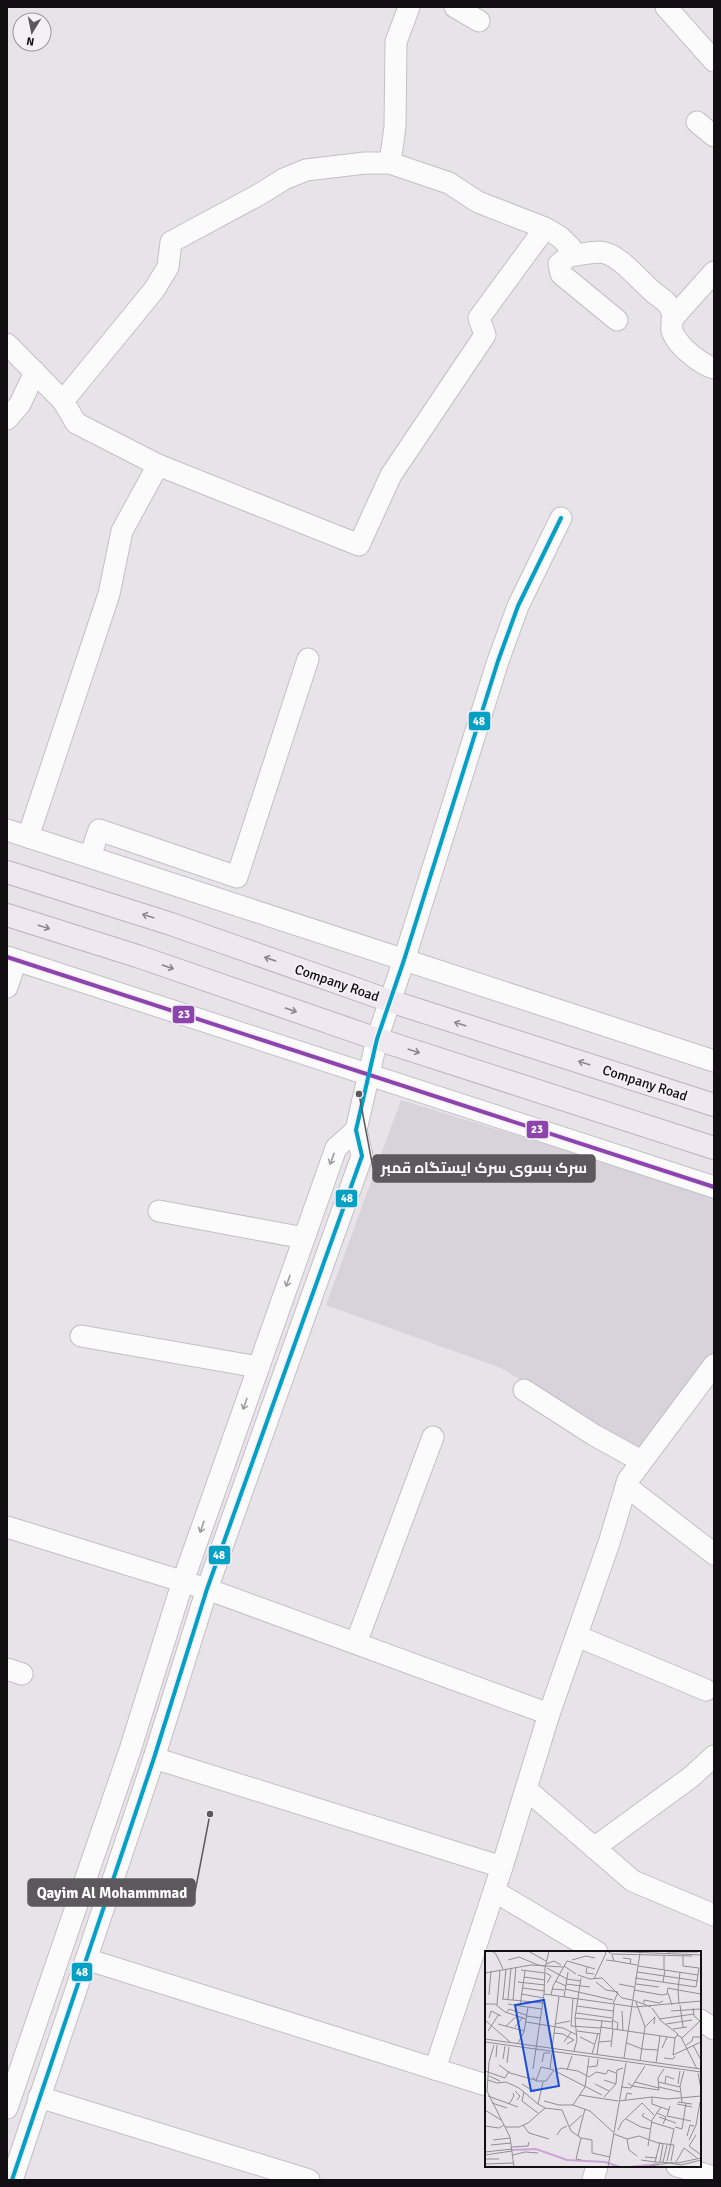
<svg xmlns="http://www.w3.org/2000/svg" width="721" height="2187" font-family="Signika,Cairo,sans-serif">
  <style>
    .built { fill: #d8d2da }
    .lines { fill: none; stroke-linecap: round; stroke-linejoin: round }
    .minor-casing { stroke: #c3c0c4; stroke-width: 23 }
    .highway-casing { stroke: #bab2bc; stroke-width: 24 }
    .minor { stroke: #fbfbfc; stroke-width: 21 }
    .highway { stroke: #f0e8f1; stroke-width: 22 }
    .bus-1-casing { stroke: #f5eff6; stroke-width: 7 }
    .bus-2-casing { stroke: #f5eff6; stroke-width: 7 }
    .bus-1 { stroke: #8e44ad; stroke-width: 4 }
    .bus-2 { stroke: #01a1c5; stroke-width: 4 }
    .oneway { stroke: #8c868d }
    .oneway2 { stroke: #9d9d9e }
    .labels { text-anchor: middle; dominant-baseline: central; stroke-width: 4; stroke-linejoin: round; paint-order: stroke }
    .street-label { font-size: 14px; fill: #110f12; stroke: #f5eff6 }
    .inset-river { fill: none; stroke: #cda4d7; stroke-width: 2 }
    .inset-road { fill: none; stroke: #918e92; stroke-width: 1 }
    .view { fill: #1d4ed8; fill-opacity: 0.15; stroke: #1d4ed8; stroke-width: 2 }
    .inset-edge { fill: none; stroke: #110f12; stroke-width: 2 }
    .leader { fill: none; stroke: #5c595d; stroke-width: 1.5 }
    .callout-dot { fill: #5c595d; stroke: #f5eff6; stroke-width: 1.5 }
    .callout { fill: #5c595d; stroke: #5c595d; stroke-width: 1.5 }
    .callout-label { font-size: 15px; text-anchor: middle; font-weight: bold; fill: #fff }
    .line-badge { stroke: #f5eff6; stroke-width: 1.5 }
    .badge-label { font-size: 11px; text-anchor: middle; font-weight: bold; fill: #fff }
  </style>
  <rect width="100%" height="100%" fill="#e7e3e8"/>
  <!-- built -->
  <polygon class="built" points="401,1100 714,1196 714,1371 640,1452 501,1368 326,1305"/>
  <g class="lines">
    <!-- minor casing -->
    <g class="minor-casing">
      <g id="minor">
        <polyline points="455,7 479,21"/>
        <polyline points="666,7 714,61"/>
        <polyline points="697,122 714,136"/>
        <polyline points="390,163 395,127 396,42 409,7"/>
        <polyline points="545,228 479,318 485,335 391,475 359,545 158,465 76,423 63,401 154,290 168,267 171,242 260,194 284,179 306,170 365,163 390,163 449,183 478,202 545,228 560,237 571,248 569,256 559,264 561,274 617,320"/>
        <path d="M 569,256 C 579,255 590,252 600,252 C 618,253 638,279 651,290 C 659,298 668,300 672,312 C 674,317 671,324 672,330 C 675,344 701,365 714,368"/>
        <polyline points="672,319 714,272"/>
        <polyline points="7,344 63,401"/>
        <polyline points="7,419 20,404 35,372"/>
        <polyline points="7,830 714,1061"/>
        <polyline points="28,837 109,594 122,531 158,465"/>
        <polyline points="90,857 99,830 237,877 308,659"/>
        <polyline points="7,957 714,1187"/>
        <polyline points="7,987 16,960"/>
        <polyline points="159,1211 304,1238"/>
        <polyline points="81,1336 258,1367"/>
        <polyline points="524,1390 594,1435 641,1461"/>
        <polyline points="626,1486 714,1554"/>
        <polyline points="7,1527 207,1589 549,1714"/>
        <polyline points="577,1636 706,1690"/>
        <polyline points="356,1643 433,1437"/>
        <polyline points="7,1669 22,1674"/>
        <polyline points="154,1758 502,1867"/>
        <polyline points="526,1789 633,1881 714,1915"/>
        <polyline points="594,1848 691,1777 714,1756"/>
        <polyline points="494,1891 597,1952"/>
        <polyline points="86,1959 486,2085"/>
        <polyline points="700,2020 714,2029"/>
        <polyline points="435,2069 502,1867 549,1714 609,1543 628,1480 714,1365"/>
        <polyline points="39,2097 309,2180"/>
        <polyline points="7,2108 130,1750 183,1581 336,1148 356,1130"/>
        <polyline points="677,2166 714,2177"/>
        <polyline points="12,2180 154,1758 207,1589 362,1156 356,1130 377,1039 404,960 498,661 518,606 561,518"/>
        <polyline points="593,2180 597,2166"/>
      </g>
    </g>
    <!-- highway casing -->
    <g class="highway-casing">
      <g id="highway">
        <polyline points="7,872 171,924 390,1001 714,1105"/>
        <polyline points="7,915 137,956 377,1039 714,1148"/>
      </g>
    </g>
    <!-- minor -->
    <use href="#minor" class="minor"/>
    <!-- highway -->
    <use href="#highway" class="highway"/>
    <!-- bus-1 casing -->
    <g class="bus-1-casing">
      <polyline id="bus-1" points="7,957 714,1187"/>
    </g>
    <!-- bus-2 casing -->
    <g class="bus-2-casing">
      <polyline id="bus-2" points="12,2180 154,1758 207,1589 362,1156 356,1130 377,1039 404,960 498,661 518,606 561,518"/>
    </g>
    <!-- bus-1 -->
    <use href="#bus-1" class="bus-1"/>
    <!-- bus-2 -->
    <use href="#bus-2" class="bus-2"/>
  </g>
  <!-- one-way arrows -->
  <defs><path id="oneway-shaft" d="M-6 0H5M1.5-3L5.5 0L1.5 3" fill="none" stroke-width="1.6" stroke-linecap="round" stroke-linejoin="round"/></defs>
  <g class="oneway">
    <use href="#oneway-shaft" transform="translate(148 916) rotate(-162)"/>
    <use href="#oneway-shaft" transform="translate(44 927) rotate(18)"/>
    <use href="#oneway-shaft" transform="translate(270 959) rotate(-161)"/>
    <use href="#oneway-shaft" transform="translate(168 967) rotate(19)"/>
    <use href="#oneway-shaft" transform="translate(291 1010) rotate(19)"/>
    <use href="#oneway-shaft" transform="translate(460 1024) rotate(-162)"/>
    <use href="#oneway-shaft" transform="translate(414 1051) rotate(18)"/>
    <use href="#oneway-shaft" transform="translate(584 1063) rotate(-162)"/>
  </g>
  <g class="oneway2">
    <use href="#oneway-shaft" transform="translate(332 1159) rotate(110)"/>
    <use href="#oneway-shaft" transform="translate(288 1281) rotate(109)"/>
    <use href="#oneway-shaft" transform="translate(245 1404) rotate(109)"/>
    <use href="#oneway-shaft" transform="translate(202 1527) rotate(109)"/>
  </g>
  <g class="labels">
    <!-- street labels -->
    <g class="street-label">
      <text transform="translate(337 983) rotate(19)">Company Road</text>
      <text transform="translate(645 1083) rotate(18)">Company Road</text>
    </g>
  </g>
  <!-- overview -->
  <g transform="translate(485 1951)">
    <rect width="216" height="216" fill="#e7e3e8"/>
    <path class="inset-river" d="M 26,199 L 51,198 L 82,209 L 120,211 L 135,216M 144,216 L 174,213"/>
    <path class="inset-road" d="M 7,0 L 11,3 L 18,18M 43,0 L 61,10M 121,0 L 216,4M 122,0 L 127,3 L 207,5M 182,1 L 213,1M 138,7 L 146,8 L 145,13M 23,9 L 34,6 L 53,14 L 60,15M 87,9 L 101,5 L 110,7M 121,9 L 129,10 L 127,4M 129,10 L 152,14M 61,13 L 69,10 L 76,14M 79,15 L 91,23M 153,15 L 213,24M 102,16 L 101,22 L 109,23M 62,17 L 82,28 L 95,30M 36,19 L 60,22M 179,19 L 179,5M 152,21 L 213,30M 195,21 L 193,39 L 216,43M 0,22 L 46,14 L 78,16M 61,22 L 66,25 L 62,32M 93,24 L 105,28 L 117,27 L 137,47 L 147,49M 39,26 L 60,29M 150,27 L 211,36 L 214,17 L 198,15 L 198,5M 109,28 L 121,2 L 119,0M 70,30 L 81,35M 33,31 L 60,34M 111,31 L 121,39 L 133,41 L 128,53M 178,31 L 180,19M 81,33 L 105,36M 134,33 L 149,36M 151,33 L 174,36M 38,37 L 60,40M 67,38 L 79,39M 80,38 L 128,49M 149,39 L 177,44 L 182,43 L 183,37 L 193,39 L 194,53M 183,42 L 187,54M 36,43 L 59,47M 59,43 L 150,56 L 216,50M 4,44 L 6,20M 66,44 L 68,35 L 82,10 L 110,18M 79,46 L 83,21M 88,47 L 86,75 L 115,77M 17,48 L 58,52M 18,48 L 21,18M 23,48 L 26,17M 28,49 L 31,16M 148,49 L 166,56M 151,51 L 160,76M 159,52 L 159,49 L 174,52 L 178,50M 0,53 L 10,53 L 20,61 L 41,68M 23,53 L 35,55M 12,54 L 15,19M 195,54 L 198,76M 35,55 L 40,20M 35,55 L 57,58M 92,55 L 128,60M 167,57 L 176,70 L 193,83 L 190,87 L 188,104 L 216,91M 137,60 L 138,80M 186,60 L 216,58M 22,61 L 24,58 L 41,64M 91,62 L 127,67M 41,65 L 56,67M 4,67 L 6,60 L 16,65M 90,67 L 128,71M 174,68 L 209,63M 0,69 L 25,91M 127,69 L 133,72 L 132,79M 41,71 L 78,77 L 92,84M 13,73 L 39,80M 70,73 L 85,70M 181,73 L 207,69M 21,75 L 33,64M 30,76 L 38,66M 115,76 L 190,87M 127,78 L 129,54M 188,78 L 202,76M 3,80 L 14,63M 92,80 L 115,83M 69,82 L 78,83 L 89,89 L 82,93M 192,84 L 196,86 L 212,118M 95,86 L 109,93M 197,87 L 215,70 L 209,65 L 208,57M 0,88 L 216,118M 0,91 L 216,121M 79,91 L 86,81M 114,91 L 126,90M 33,92 L 39,81 L 43,56M 142,92 L 157,98M 9,94 L 4,111 L 2,140 L 25,186 L 29,216M 201,94 L 207,90 L 208,86 L 216,86M 208,94 L 216,109M 126,96 L 128,78M 67,97 L 74,46M 177,97 L 182,86M 157,98 L 173,99M 89,100 L 92,89 L 90,67 L 96,27M 107,103 L 113,82M 112,103 L 117,70M 11,106 L 12,94M 139,107 L 155,2M 179,107 L 188,108 L 190,105M 18,108 L 20,95M 155,110 L 160,76 L 170,66 L 169,73M 57,111 L 59,102 L 65,102M 22,112 L 24,96M 171,112 L 175,85M 14,114 L 25,122 L 50,129M 103,116 L 112,115 L 113,108M 48,118 L 59,43 L 60,17 L 64,0M 65,118 L 67,102M 82,119 L 87,105M 0,120 L 20,127 L 24,120M 70,120 L 75,117 L 93,120 L 104,126 L 111,121 L 121,123 L 123,119 L 131,122M 70,120 L 117,144M 213,122 L 216,138M 4,125 L 15,130M 48,126 L 51,130 L 61,130 L 69,119 L 56,116 L 51,130M 3,129 L 12,132 L 21,131 L 34,137 L 53,153M 119,129 L 131,133M 150,131 L 174,137M 173,131 L 195,136M 143,132 L 147,135 L 174,139 L 173,127 L 179,118M 180,132 L 181,125 L 189,128M 37,133 L 50,141M 110,133 L 124,140M 193,133 L 195,120M 136,136 L 146,137 L 160,115M 174,136 L 195,141M 30,140 L 35,145 L 32,149M 39,141 L 37,150 L 53,162M 94,144 L 133,150M 3,145 L 33,156M 119,146 L 131,133 L 132,119 L 138,117M 167,146 L 167,153 L 184,159M 59,150 L 74,154 L 88,154 L 100,136 L 104,107M 134,150 L 167,146 L 183,148 L 216,145M 140,150 L 142,142 L 147,143M 193,151 L 207,153M 197,151 L 195,135 L 199,120M 7,152 L 22,157M 157,152 L 169,164M 24,153 L 29,145 L 28,142M 192,153 L 207,156M 88,154 L 105,160 L 128,181M 185,155 L 182,165 L 206,170M 60,157 L 77,159 L 86,180 L 96,187 L 107,189 L 107,202 L 125,206M 0,159 L 16,169M 159,162 L 157,165 L 166,170M 172,162 L 181,166 L 178,173M 174,166 L 191,172M 141,168 L 156,176 L 165,178M 166,171 L 189,178 L 182,210M 38,174 L 44,182 L 64,188M 0,175 L 14,177 L 19,174M 20,176 L 34,176 L 43,172 L 60,157 L 53,153 L 58,131M 84,176 L 97,164M 190,176 L 197,178 L 201,152M 133,179 L 137,171 L 157,152M 129,183 L 142,188 L 144,199 L 152,205M 72,184 L 76,178 L 82,175M 211,184 L 204,195 L 216,204M 93,185 L 100,158M 202,185 L 205,174 L 209,175M 142,188 L 154,185 L 173,192 L 189,194 L 186,210M 8,189 L 25,187M 204,189 L 211,174 L 215,151M 6,194 L 26,192M 163,195 L 167,169 L 176,156M 27,196 L 43,195 L 44,191M 0,201 L 27,198M 0,204 L 27,200M 28,204 L 40,201 L 53,202M 160,206 L 172,207M 0,208 L 14,208M 96,209 L 91,208 L 96,187M 156,209 L 170,211 L 175,191M 170,211 L 193,212 L 216,207M 175,211 L 178,193M 178,211 L 182,194M 191,211 L 199,197 L 212,207M 0,213 L 28,212M 165,215 L 184,212 L 196,214 L 216,209M 123,216 L 141,112"/>
    <path class="view" d="M 59,49 L 74,135 L 46,140 L 30,54 Z"/>
    <rect width="216" height="216" class="inset-edge"/>
  </g>
  <!-- callouts -->
  <path class="leader" d="M359 1094L373 1168M210 1814L195 1892"/>
  <g class="callout-dot">
    <circle cx="359" cy="1094" r="4"/>
    <circle cx="210" cy="1814" r="4"/>
  </g>
  <g class="callout">
    <rect x="373" y="1155" width="222" height="27" rx="4"/>
    <rect x="28" y="1879" width="167" height="27" rx="4"/>
  </g>
  <g class="callout-label">
    <text x="484" y="1173">سرک بسوی سرک ایستگاه قمبر</text>
    <text x="112" y="1898">Qayim Al Mohammmad</text>
  </g>
  <g class="line-badge">
    <rect x="468" y="711" width="23" height="20" rx="4" fill="#01a1c5"/>
    <rect x="172" y="1005" width="23" height="19" rx="4" fill="#8e44ad"/>
    <rect x="526" y="1120" width="23" height="19" rx="4" fill="#8e44ad"/>
    <rect x="335" y="1189" width="23" height="19" rx="4" fill="#01a1c5"/>
    <rect x="208" y="1545" width="23" height="20" rx="4" fill="#01a1c5"/>
    <rect x="71" y="1962" width="22" height="20" rx="4" fill="#01a1c5"/>
  </g>
  <g class="badge-label">
    <text x="479" y="725">48</text>
    <text x="184" y="1018">23</text>
    <text x="537" y="1133">23</text>
    <text x="347" y="1202">48</text>
    <text x="219" y="1559">48</text>
    <text x="82" y="1976">48</text>
  </g>
  <!-- border -->
  <rect width="721" height="2187" fill="none" stroke="#110f12" stroke-width="16"/>
  <!-- north arrow -->
  <g transform="translate(32 32) rotate(190)"><circle r="19" fill="#f5eff6" stroke="#9a959b"/>
  <path d="M0-3L7 15L0 10L-7 15Z" fill="#5c595d"/>
  <text y="-6" font-size="11" font-weight="bold" text-anchor="middle" fill="#110f12">N</text>
  </g>
</svg>
